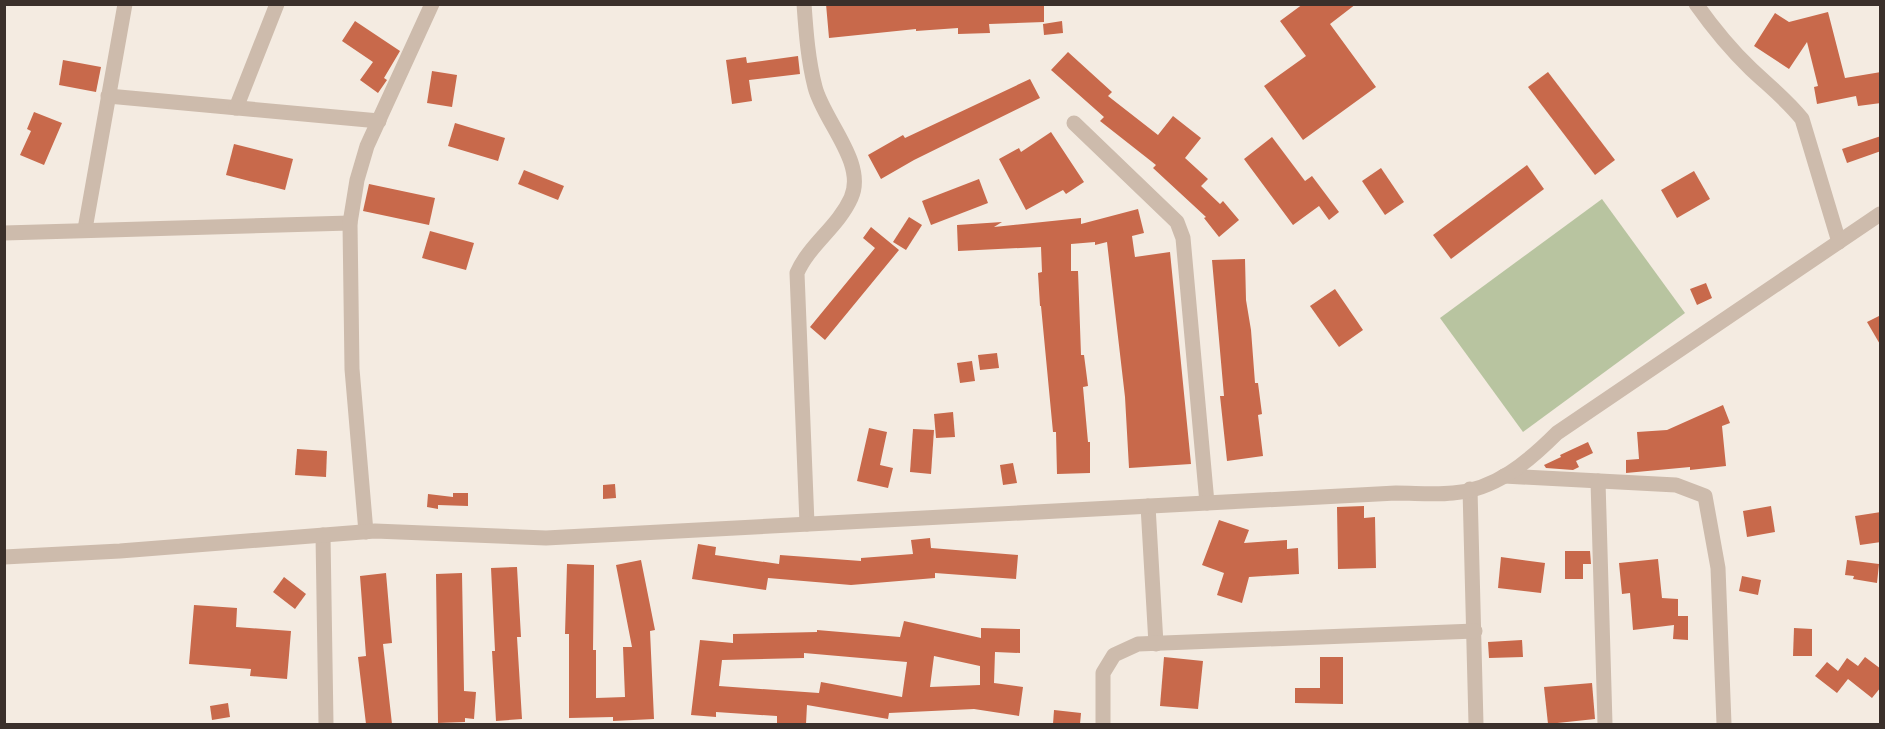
<svg xmlns="http://www.w3.org/2000/svg" width="1885" height="729" font-family="Poppins,sans-serif">
  <style>
    .garden { fill: #b8c4a0 }
    .building { fill: #c8694b; fill-rule: evenodd }
    .lines { fill: none; stroke-linecap: round; stroke-linejoin: round }
    .minor { stroke: #cdbbac; stroke-width: 15 }
  </style>
  <rect width="100%" height="100%" fill="#f4ebe1"/>
  <!-- garden -->
  <polygon class="garden" points="1602,199 1685,313 1523,432 1440,318"/>
  <!-- building -->
  <g class="building">
    <polygon points="826,4 1044,4 1044,22 989,24 990,33 958,34 958,28 916,31 916,29 829,38"/>
    <polygon points="1303,4 1356,4 1330,24 1376,87 1303,140 1264,86 1306,56 1280,21"/>
    <polygon points="1828,12 1845,78 1881,72 1881,103 1858,106 1856,96 1817,104 1814,87 1818,86 1807,42 1789,69 1754,46 1775,13 1789,22"/>
    <polygon points="355,21 400,51 384,78 387,80 378,93 360,80 373,62 342,41"/>
    <polygon points="1062,21 1063,33 1044,35 1043,24"/>
    <polygon points="1068,52 1112,92 1108,96 1158,135 1173,116 1201,138 1185,158 1208,179 1201,186 1220,204 1223,201 1239,220 1219,237 1204,218 1206,217 1153,168 1156,165 1100,121 1104,117 1051,70"/>
    <polygon points="798,56 800,74 749,80 752,101 732,104 726,60 746,57 747,63"/>
    <polygon points="63,60 101,67 96,92 59,85"/>
    <polygon points="432,71 457,75 452,107 427,103"/>
    <polygon points="1548,72 1615,160 1595,175 1528,87"/>
    <polygon points="1030,79 1040,98 914,160 881,179 868,155 903,135 905,138"/>
    <polygon points="34,112 62,123 44,165 20,155 31,131 27,129"/>
    <polygon points="455,123 505,138 498,161 448,146"/>
    <polygon points="1051,132 1084,182 1066,194 1063,190 1026,210 999,159 1019,148 1021,152"/>
    <polygon points="1881,136 1881,151 1847,163 1842,149"/>
    <polygon points="1272,137 1305,181 1312,176 1339,212 1329,220 1319,206 1293,225 1244,159"/>
    <polygon points="234,144 293,159 285,190 226,175"/>
    <polygon points="1527,165 1544,189 1451,259 1433,235"/>
    <polygon points="1381,168 1404,202 1385,215 1362,181"/>
    <polygon points="524,170 564,186 558,200 518,184"/>
    <polygon points="1694,171 1710,199 1677,218 1661,190"/>
    <polygon points="979,179 988,203 931,225 922,201"/>
    <polygon points="369,184 435,198 429,225 363,211"/>
    <polygon points="1138,209 1144,233 1132,236 1135,257 1170,252 1191,464 1129,468 1125,397 1107,242 1095,245 1095,242 1071,244 1071,271 1078,271 1081,355 1084,355 1088,386 1083,387 1088,442 1090,442 1090,473 1057,474 1056,432 1053,432 1041,306 1040,306 1038,273 1042,272 1041,247 958,251 957,225 1002,222 994,227 1081,218 1081,224"/>
    <polygon points="909,217 922,225 906,250 893,242"/>
    <polygon points="871,227 899,250 825,340 810,327 875,248 863,238"/>
    <polygon points="430,231 474,243 466,270 422,258"/>
    <polygon points="1245,259 1246,300 1251,330 1255,383 1258,383 1262,414 1258,415 1263,456 1227,461 1220,396 1224,396 1212,260"/>
    <polygon points="1706,283 1712,298 1697,305 1690,289"/>
    <polygon points="1335,289 1363,330 1339,347 1310,306"/>
    <polygon points="1881,315 1881,346 1867,322"/>
    <polygon points="997,353 999,368 980,370 978,355"/>
    <polygon points="972,361 975,381 960,383 957,363"/>
    <polygon points="1723,405 1730,423 1722,426 1726,466 1690,470 1690,467 1626,473 1626,460 1639,459 1637,432 1667,430"/>
    <polygon points="953,412 955,437 936,438 934,414"/>
    <polygon points="869,428 887,432 880,465 893,468 888,488 857,481"/>
    <polygon points="913,429 934,430 931,474 910,472"/>
    <polygon points="1588,442 1593,453 1576,461 1579,467 1573,470 1546,468 1544,465 1561,457 1560,455"/>
    <polygon points="297,449 327,451 326,477 295,475"/>
    <polygon points="1013,463 1017,483 1003,485 1000,465"/>
    <polygon points="615,484 616,498 603,499 603,485"/>
    <polygon points="453,493 468,493 468,506 438,505 438,509 427,507 428,494 453,497"/>
    <polygon points="1364,506 1364,518 1375,517 1376,568 1338,569 1337,507"/>
    <polygon points="1771,506 1775,532 1747,537 1743,511"/>
    <polygon points="1881,512 1881,542 1860,545 1855,516"/>
    <polygon points="1219,520 1249,530 1244,543 1287,540 1287,549 1298,548 1299,574 1249,577 1242,603 1217,595 1224,573 1202,565"/>
    <polygon points="930,538 931,548 1018,555 1016,579 935,573 935,578 851,585 768,578 766,590 692,579 698,544 716,547 715,555 779,564 780,555 861,561 861,558 913,554 911,540"/>
    <polygon points="1565,551 1590,551 1591,564 1583,564 1583,579 1565,579"/>
    <polygon points="1501,557 1545,563 1541,593 1498,588"/>
    <polygon points="1658,559 1662,598 1678,599 1678,616 1688,616 1688,640 1673,639 1674,625 1633,630 1630,593 1622,594 1619,563"/>
    <polygon points="641,560 655,630 650,631 654,719 613,721 613,717 569,718 569,634 565,634 567,564 594,565 593,650 596,650 596,698 625,697 623,647 632,647 616,565"/>
    <polygon points="1847,560 1879,564 1877,583 1853,579 1854,576 1845,575"/>
    <polygon points="517,567 521,637 517,637 522,719 496,721 492,651 495,651 491,568"/>
    <polygon points="386,573 392,643 383,644 392,724 366,724 358,657 366,656 360,576"/>
    <polygon points="462,573 464,691 476,692 474,719 465,718 465,722 438,723 436,574"/>
    <polygon points="1742,576 1761,580 1758,595 1739,591"/>
    <polygon points="284,577 306,594 295,609 273,592"/>
    <polygon points="194,605 237,608 236,627 291,631 287,679 250,676 251,669 189,664"/>
    <path d="M 904,621 L 981,638 L 981,628 L 1020,629 L 1020,653 L 995,652 L 994,683 L 1023,687 L 1019,716 L 974,709 L 889,713 L 888,719 L 807,705 L 806,724 L 777,723 L 777,716 L 716,712 L 716,717 L 691,715 L 700,640 L 733,643 L 733,634 L 817,632 L 817,630 L 900,637 ZM 804,653 L 907,662 L 902,697 L 821,682 L 819,693 L 719,686 L 722,660 L 804,658 ZM 934,656 L 980,666 L 980,685 L 930,687 Z"/>
    <polygon points="1794,628 1812,629 1812,656 1793,656"/>
    <polygon points="1522,640 1523,657 1489,658 1488,642"/>
    <polygon points="1164,657 1203,661 1198,709 1160,706"/>
    <polygon points="1320,657 1343,657 1343,704 1295,703 1295,688 1320,688"/>
    <polygon points="1865,657 1881,669 1881,687 1872,698 1848,679 1837,693 1815,676 1827,662 1838,671 1847,658 1858,666"/>
    <polygon points="1592,683 1595,719 1548,724 1544,687"/>
    <polygon points="228,703 230,717 212,720 210,706"/>
    <polygon points="1054,710 1081,713 1080,724 1053,724"/>
  </g>
  <g class="lines">
    <!-- minor -->
    <g class="minor">
      <path d="M 804,4 C 806,32 808,60 815,87 C 823,120 867,163 851,198 C 838,227 809,245 797,273 L 807,524"/>
      <path d="M 1696,4 C 1713,28 1730,49 1751,69 C 1769,86 1787,100 1802,119 L 1839,242"/>
      <polyline points="108,96 379,121"/>
      <polyline points="236,108 277,4"/>
      <polyline points="1074,123 1177,222 1183,238 1207,503"/>
      <polyline points="85,229 125,4"/>
      <polyline points="4,233 350,223"/>
      <polyline points="1504,476 1676,485 1705,496 1718,568 1724,724"/>
      <polyline points="1598,481 1605,724"/>
      <polyline points="1470,489 1476,724"/>
      <polyline points="1148,506 1156,644"/>
      <polyline points="366,532 352,369 350,223 357,180 367,146 432,4"/>
      <polyline points="323,535 326,724"/>
      <path d="M 4,557 L 120,551 L 375,531 L 546,538 L 1396,493 C 1415,493 1434,495 1453,493 C 1495,490 1528,462 1557,433 L 1880,214"/>
      <polyline points="1103,724 1103,673 1114,655 1138,644 1475,631"/>
    </g>
  </g>
  <!-- border -->
  <rect width="1885" height="729" fill="none" stroke="#3b302b" stroke-width="12"/>
</svg>
